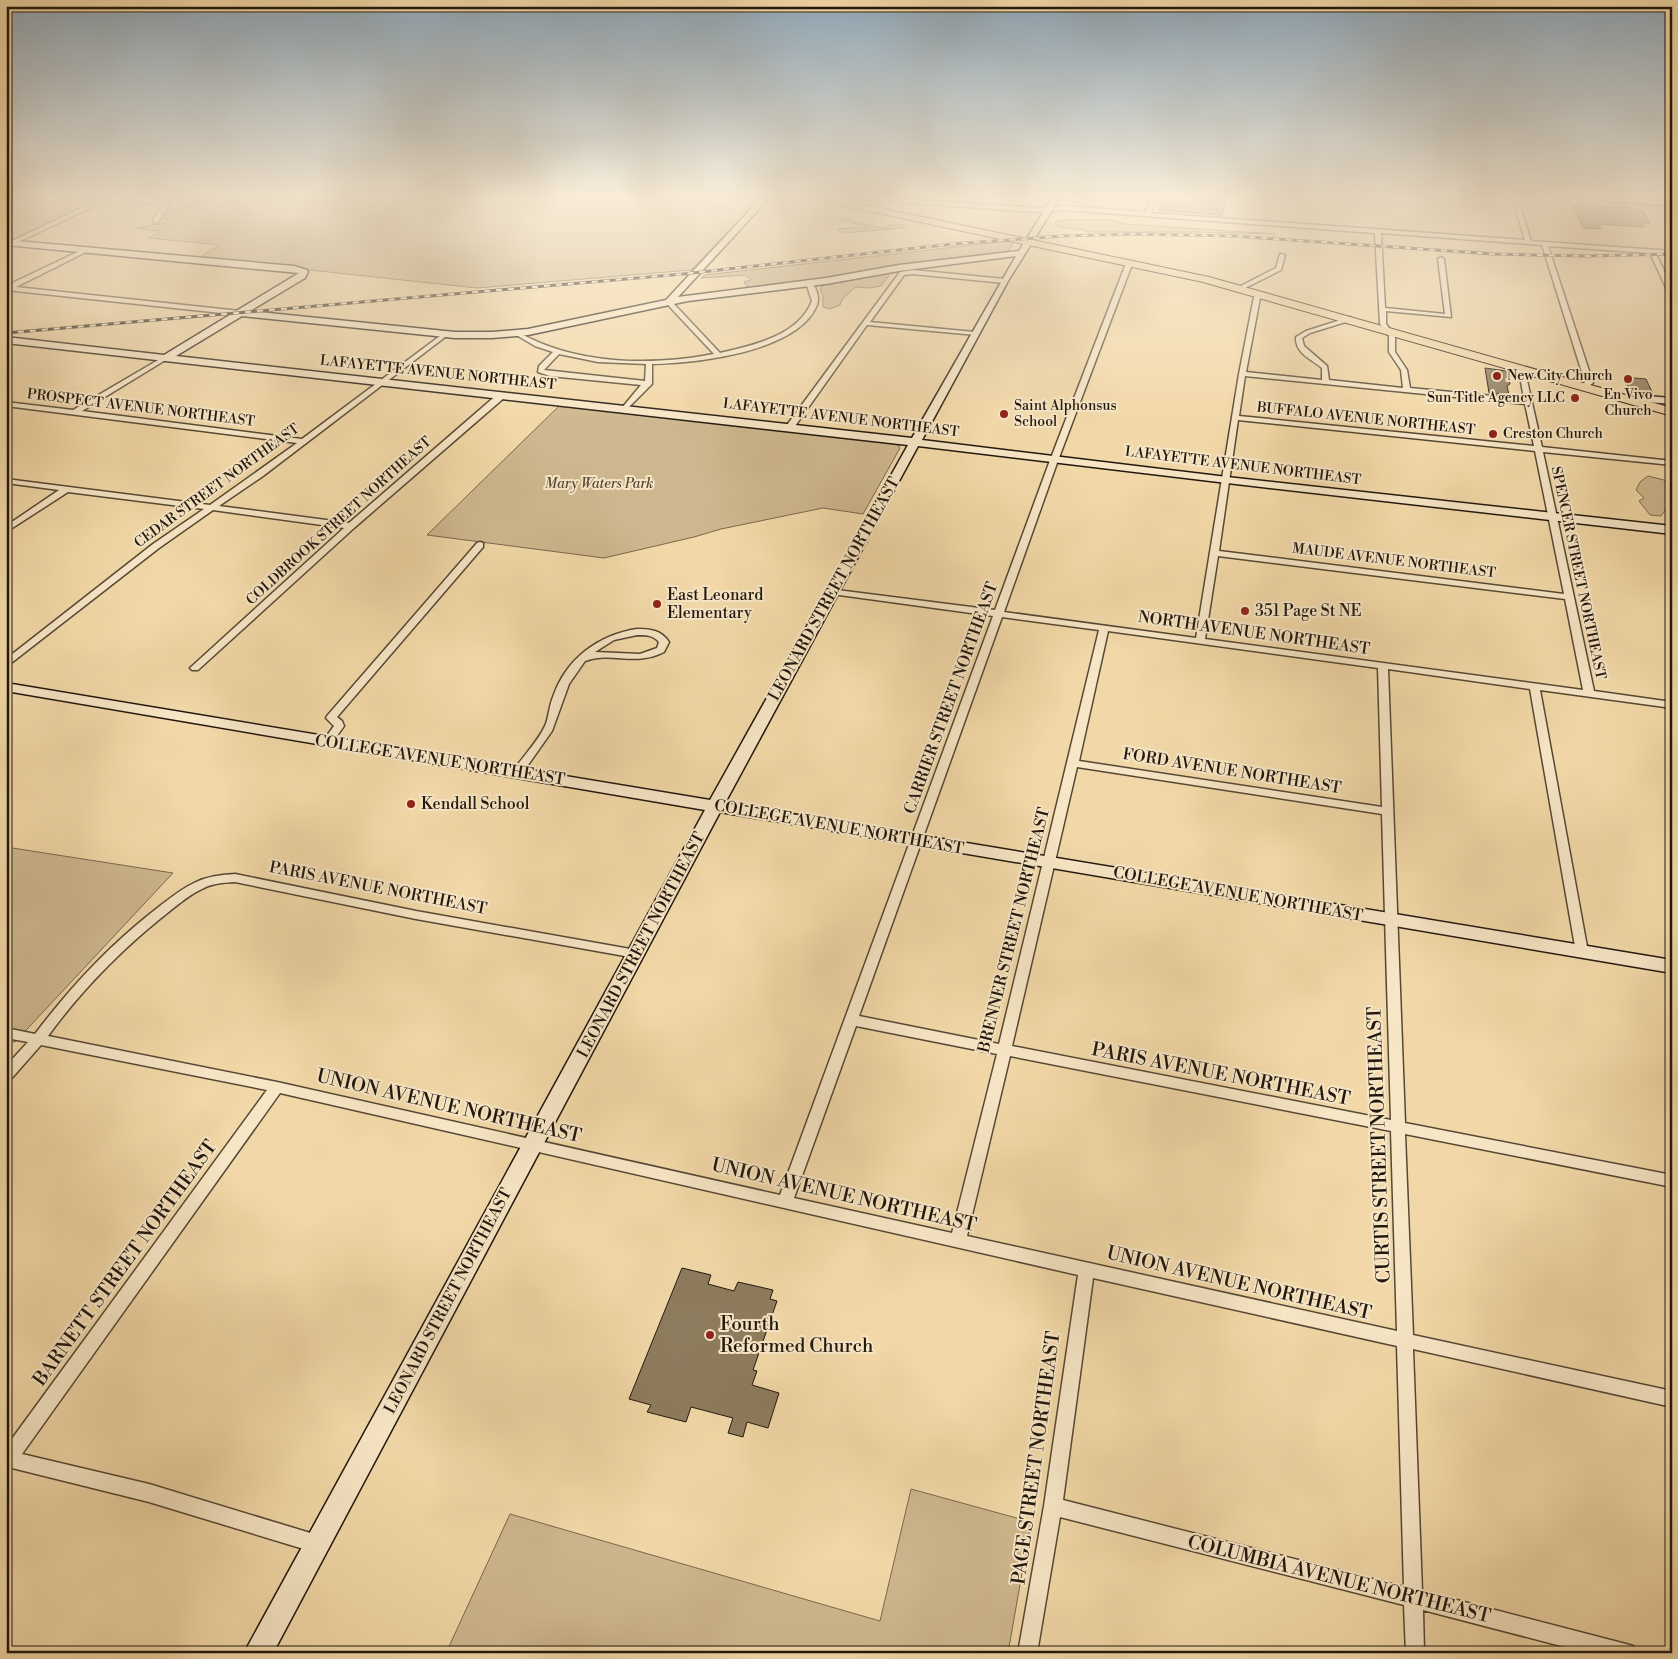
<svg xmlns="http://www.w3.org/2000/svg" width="1678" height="1659" font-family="'Libre Bodoni',serif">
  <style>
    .green { fill: #ceb78e; stroke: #78684e }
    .building { fill: #8e7c5e; stroke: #21180e }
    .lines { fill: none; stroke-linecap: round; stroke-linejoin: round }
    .street-casing { stroke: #554834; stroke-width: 3 }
    .secondary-casing { stroke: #21180e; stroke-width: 3 }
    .primary-casing { stroke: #21180e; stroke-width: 2 }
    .street { fill: #f7e6c6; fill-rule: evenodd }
    .secondary { fill: #f7e6c6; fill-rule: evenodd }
    .primary { fill: #f2d8a8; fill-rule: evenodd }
    .rail-casing { stroke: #21180e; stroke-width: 3 }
    .rail { stroke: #f7e6c6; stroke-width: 2; stroke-dasharray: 6; stroke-linecap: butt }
    .poi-dot { fill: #8f2418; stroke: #f7e6c6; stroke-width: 2 }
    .labels { text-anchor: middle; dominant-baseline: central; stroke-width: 4; stroke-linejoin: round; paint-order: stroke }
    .far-street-label { font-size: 14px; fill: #21180e; stroke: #f7e6c6 }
    .far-poi-label { font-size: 14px; fill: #21180e; stroke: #f7e6c6; text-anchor: start }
    .far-park-label { font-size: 14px; font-style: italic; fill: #554834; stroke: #f7e6c6 }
    .street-label { font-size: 16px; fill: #21180e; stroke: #f7e6c6 }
    .poi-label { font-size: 16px; fill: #21180e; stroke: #f7e6c6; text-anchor: start }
    .near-street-label { font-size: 19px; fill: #21180e; stroke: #f7e6c6 }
    .near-poi-label { font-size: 19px; fill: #21180e; stroke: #f7e6c6; text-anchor: start }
  </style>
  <rect width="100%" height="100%" fill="#f2d8a8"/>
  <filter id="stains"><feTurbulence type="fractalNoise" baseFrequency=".004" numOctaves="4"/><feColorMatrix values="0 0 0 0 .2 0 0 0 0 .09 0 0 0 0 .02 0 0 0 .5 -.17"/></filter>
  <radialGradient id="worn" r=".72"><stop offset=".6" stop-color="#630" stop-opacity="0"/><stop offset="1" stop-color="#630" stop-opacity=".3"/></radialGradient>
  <!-- green -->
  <g class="green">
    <polygon points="6,196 55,196 98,200 11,240 6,239"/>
    <polygon points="213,196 762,196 691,270 477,288 198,258 220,245 148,238 161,231 137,228 164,223 167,220 163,217 185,204 190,205"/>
    <polygon points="844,217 850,218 848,220 882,228 892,225 905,225 903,228 843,233 837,229 869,227 840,220"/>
    <path d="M 1061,220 L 1112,220 L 1125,224 L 1275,234 L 1196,232 L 1088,232 C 1078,226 1065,231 1055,225 L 1056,222 Z"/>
    <polygon points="1010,241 1013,244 1008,251 848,276 748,288 744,282 751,280 745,275 701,278 705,275"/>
    <polygon points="891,273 881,286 869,288 856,287 843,298 840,305 830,309 823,307 823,296 820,290 823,285"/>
    <polygon points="559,406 892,443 898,445 900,448 863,514 823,508 721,529 694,537 604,558 427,535"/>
    <polygon points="1648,476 1672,482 1672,508 1667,508 1661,516 1650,515 1639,501 1644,498 1636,490 1640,482"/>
    <polygon points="6,847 173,873 15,1042 6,1040"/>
    <polygon points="911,1489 1031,1522 1008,1653 446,1653 510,1514 880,1621"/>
  </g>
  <!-- building -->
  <g class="building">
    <polygon points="1164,196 1227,196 1222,215 1159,210"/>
    <polygon points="1579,204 1633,208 1634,210 1643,211 1649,223 1642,223 1644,227 1598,224 1601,229 1583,228 1574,206 1580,206"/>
    <polygon points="1485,368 1507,371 1510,384 1507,386 1509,395 1489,393"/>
    <polygon points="1624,377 1646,379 1653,394 1630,391"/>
    <polygon points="682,1268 711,1275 708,1284 734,1291 738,1282 773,1290 770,1299 777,1301 753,1370 757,1371 752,1385 779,1393 768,1428 747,1422 743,1437 728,1433 733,1418 691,1407 686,1422 647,1412 651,1405 629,1399"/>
  </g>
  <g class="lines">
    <!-- street casing -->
    <g class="street-casing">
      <g id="street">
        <polygon points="74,196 164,201 169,206 157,224 154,222 154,217 163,206 162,204 107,200 16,243 12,243 12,241 100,199 76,198"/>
        <path d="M 855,196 L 1037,208 L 1064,206 L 1146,212 L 1151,196 L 1156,196 L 1151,213 L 1525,240 L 1512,196 L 1517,196 L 1531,241 L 1672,251 L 1672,255 L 1656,254 L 1672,287 L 1672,296 L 1669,294 L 1650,253 L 1548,246 L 1593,383 L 1584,389 L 1580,387 L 1585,382 L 1542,245 L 1381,233 L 1385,308 L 1445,314 L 1438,259 L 1441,257 L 1444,259 L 1451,317 L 1386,311 L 1386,324 L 1395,336 L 1395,352 L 1407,370 L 1410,388 L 1524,399 L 1520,376 L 1525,369 L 1529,369 L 1530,370 L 1526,376 L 1542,447 L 1672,461 L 1672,465 L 1543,452 L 1594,691 L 1672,702 L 1672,708 L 1540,690 L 1588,952 L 1586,955 L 1578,955 L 1576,952 L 1530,689 L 1388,669 L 1405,1123 L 1672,1175 L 1672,1187 L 1405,1134 L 1413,1335 L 1672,1391 L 1672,1407 L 1413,1349 L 1422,1591 L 1626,1644 L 1633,1646 L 1635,1653 L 1588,1653 L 1423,1610 L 1424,1653 L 1406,1653 L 1404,1605 L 1060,1517 L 1037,1653 L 1018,1653 L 1044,1506 L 1078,1275 L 280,1093 L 22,1454 L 149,1484 L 317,1535 L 323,1538 L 326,1544 L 323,1550 L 317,1553 L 149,1502 L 12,1468 L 6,1470 L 6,1447 L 267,1090 L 41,1045 L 11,1079 L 6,1080 L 6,1066 L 28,1042 L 6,1038 L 6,1028 L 35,1034 C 69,989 107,948 151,913 C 164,903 179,890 194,883 C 208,876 221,875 235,874 L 416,911 L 636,950 L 640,951 L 642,954 L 640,957 L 636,958 L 416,919 L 235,882 C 223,883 212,883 202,889 C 187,896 174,908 161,918 C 119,952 80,992 48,1036 L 277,1082 L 780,1195 L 993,616 L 832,594 L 829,593 L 829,589 L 995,610 L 1049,463 L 1125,266 L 1129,262 L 1134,263 L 1131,267 L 1057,463 L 1004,612 L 1196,638 L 1239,374 L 1254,297 L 1260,293 L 1265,294 L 1260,298 L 1246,372 L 1322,380 L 1322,368 C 1311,359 1295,353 1296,337 L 1306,331 L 1350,317 L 1352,318 L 1352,320 L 1310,333 L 1302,338 L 1304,346 L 1327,366 L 1329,380 L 1403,388 L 1401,370 L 1389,352 L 1389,336 L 1380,324 L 1375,233 L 1064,210 L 1037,212 L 857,199 L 839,203 L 836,201 ZM 1245,376 L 1525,404 L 1534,446 L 1239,416 ZM 1238,420 L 1535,451 L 1564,594 L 1219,551 ZM 1218,556 L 1565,599 L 1583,690 L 1205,639 ZM 1002,617 L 1099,630 L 999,1044 L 859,1016 ZM 1108,631 L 1378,668 L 1382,807 L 1079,761 ZM 1077,767 L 1382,814 L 1391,1120 L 1012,1046 ZM 856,1026 L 997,1054 L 952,1233 L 794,1198 ZM 1010,1056 L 1391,1131 L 1397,1331 L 967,1236 ZM 1093,1278 L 1397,1346 L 1404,1587 L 1063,1500 Z"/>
        <polygon points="88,247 90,250 16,287 240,311 243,313 240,315 6,290 6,286"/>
        <polygon points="1280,254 1285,255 1281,270 1243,289 1239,289 1239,287 1276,268"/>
        <polygon points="913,270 1004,279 1007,281 1004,283 913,274 904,275 870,322 974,332 976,333 976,335 867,325 793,429 787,429 787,425 900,272"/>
        <path d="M 809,281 C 816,285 820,297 817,305 C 798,352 697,363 652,364 L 652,384 L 625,411 L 621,409 L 641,385 L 550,376 L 538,372 L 539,366 L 553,352 L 535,346 L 513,333 L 518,332 C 575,365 651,366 714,354 L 669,306 L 668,300 L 672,300 L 674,304 L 720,353 C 754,345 798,336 812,301 L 806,283 ZM 559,354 L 598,362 L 646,364 L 645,381 L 544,370 Z"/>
        <polygon points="444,333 449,334 263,476 219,506 349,523 499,393 505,393 505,397 354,528 198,670 192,670 190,668 344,528 213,510 159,548 6,667 6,659 153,544 204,509 68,492 6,532 6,526 59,490 6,483 6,479 210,505 297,443 6,406 6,402 73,410 165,356 168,358 167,359 82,411 302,439"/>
        <polygon points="480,542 483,543 483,547 337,717 342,721 344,726 332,743 324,743 323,741 334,726 326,718 327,716 477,543"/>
        <path d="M 637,629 C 650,629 661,630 669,642 L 664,652 C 635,667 612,651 585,661 L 569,684 L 552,731 L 521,775 L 513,775 L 512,773 C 522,757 537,743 545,726 C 549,717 549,706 553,697 C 566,659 598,635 637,629 ZM 637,635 C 646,635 653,635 659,642 L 657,648 L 640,654 L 595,652 L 614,640 Z"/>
      </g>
    </g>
    <!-- secondary casing -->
    <g class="secondary-casing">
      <g id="secondary">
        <path d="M 763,196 L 771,196 L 678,297 L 826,278 L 899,265 L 1019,251 L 1053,196 L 1061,196 L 1008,281 L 922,440 L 1227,477 L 1672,526 L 1672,534 L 1227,483 L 918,446 L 725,803 L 1672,960 L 1672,973 L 720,812 L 273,1653 L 244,1653 L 705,810 L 6,691 L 6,683 L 710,800 L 908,445 L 6,343 L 6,337 L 164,355 L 299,273 L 6,245 L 6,240 L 294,266 L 307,270 L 308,272 L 305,278 L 250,311 L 455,332 L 492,332 L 528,329 L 666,300 ZM 1016,256 L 912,438 L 176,356 L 242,316 L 455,338 L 492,338 L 528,335 L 688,301 L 826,284 L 899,271 Z"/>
        <polygon points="1566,196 1596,196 1672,202 1672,206 1570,198"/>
        <polygon points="1646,396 1672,398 1672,404 1648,402 1645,405 1637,405 1636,403"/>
      </g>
    </g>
    <!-- primary casing -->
    <g class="primary-casing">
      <polygon id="primary" points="807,196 823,196 1209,277 1672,408 1672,416 1203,282 811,199"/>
    </g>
    <!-- street -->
    <use href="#street" class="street"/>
    <!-- secondary -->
    <use href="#secondary" class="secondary"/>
    <!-- primary -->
    <use href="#primary" class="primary"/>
    <!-- rail casing -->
    <g class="rail-casing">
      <polyline id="rail" points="6,333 683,274 953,244 1062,236 1134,234 1234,236 1494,254 1587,256 1672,254"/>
    </g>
    <!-- rail -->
    <use href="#rail" class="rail"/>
  </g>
  <!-- sky -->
  <linearGradient id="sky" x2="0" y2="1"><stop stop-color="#8fa8ba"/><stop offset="0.46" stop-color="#f9edd8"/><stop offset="1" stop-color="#f9edd8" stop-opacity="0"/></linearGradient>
  <rect width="1678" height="428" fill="url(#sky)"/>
  <!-- markers -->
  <g class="poi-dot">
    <circle cx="1497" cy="376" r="5"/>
    <circle cx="1628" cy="379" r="5"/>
    <circle cx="1575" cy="398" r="5"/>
    <circle cx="1004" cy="414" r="5"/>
    <circle cx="1493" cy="434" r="5"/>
    <circle cx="657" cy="604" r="5"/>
    <circle cx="1245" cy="611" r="5"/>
    <circle cx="411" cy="804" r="5"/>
    <circle cx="710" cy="1335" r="5"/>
  </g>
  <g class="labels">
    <!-- far-street labels -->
    <g class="far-street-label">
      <text transform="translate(438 373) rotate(6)">LAFAYETTE AVENUE NORTHEAST</text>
      <text transform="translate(141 408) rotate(7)">PROSPECT AVENUE NORTHEAST</text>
      <text transform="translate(841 418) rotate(7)">LAFAYETTE AVENUE NORTHEAST</text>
      <text transform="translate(1366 419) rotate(6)">BUFFALO AVENUE NORTHEAST</text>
      <text transform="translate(1243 466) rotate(7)">LAFAYETTE AVENUE NORTHEAST</text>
      <text transform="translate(217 486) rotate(-36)">CEDAR STREET NORTHEAST</text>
      <text transform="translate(339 521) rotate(-42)">COLDBROOK STREET NORTHEAST</text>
      <text transform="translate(1394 561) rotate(7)">MAUDE AVENUE NORTHEAST</text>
      <text transform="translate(1578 573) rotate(78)">SPENCER STREET NORTHEAST</text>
    </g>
    <!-- far-poi labels -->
    <g class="far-poi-label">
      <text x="1507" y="376">New City Church</text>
      <text x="1628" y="395" text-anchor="middle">En Vivo<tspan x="1628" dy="16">Church</tspan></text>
      <text x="1565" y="398" text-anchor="end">Sun Title Agency LLC</text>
      <text x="1014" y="406">Saint Alphonsus<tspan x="1014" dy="16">School</tspan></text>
      <text x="1503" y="434">Creston Church</text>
    </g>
    <!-- far-park labels -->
    <g class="far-park-label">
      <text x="599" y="484">Mary Waters Park</text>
    </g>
    <!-- street labels -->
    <g class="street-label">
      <text transform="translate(834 589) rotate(-61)">LEONARD STREET NORTHEAST</text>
      <text transform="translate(1254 633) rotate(8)">NORTH AVENUE NORTHEAST</text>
      <text transform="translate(951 698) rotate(-70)">CARRIER STREET NORTHEAST</text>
      <text transform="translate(440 760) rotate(9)">COLLEGE AVENUE NORTHEAST</text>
      <text transform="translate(1232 771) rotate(9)">FORD AVENUE NORTHEAST</text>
      <text transform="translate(839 827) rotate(10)">COLLEGE AVENUE NORTHEAST</text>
      <text transform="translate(378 888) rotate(11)">PARIS AVENUE NORTHEAST</text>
      <text transform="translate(1238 894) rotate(10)">COLLEGE AVENUE NORTHEAST</text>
      <text transform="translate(1014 930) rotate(-76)">BRENNER STREET NORTHEAST</text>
      <text transform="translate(641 945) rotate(-62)">LEONARD STREET NORTHEAST</text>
      <text transform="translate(448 1301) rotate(-62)">LEONARD STREET NORTHEAST</text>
    </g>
    <!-- poi labels -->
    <g class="poi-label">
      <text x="667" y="595">East Leonard<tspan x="667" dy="18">Elementary</tspan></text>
      <text x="1255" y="611">351 Page St NE</text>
      <text x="421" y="804">Kendall School</text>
    </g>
    <!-- near-street labels -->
    <g class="near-street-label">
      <text transform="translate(1221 1074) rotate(11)">PARIS AVENUE NORTHEAST</text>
      <text transform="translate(449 1106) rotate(13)">UNION AVENUE NORTHEAST</text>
      <text transform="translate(1379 1145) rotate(-92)">CURTIS STREET NORTHEAST</text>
      <text transform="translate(844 1195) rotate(13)">UNION AVENUE NORTHEAST</text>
      <text transform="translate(125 1263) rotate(-54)">BARNETT STREET NORTHEAST</text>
      <text transform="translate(1239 1283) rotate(13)">UNION AVENUE NORTHEAST</text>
      <text transform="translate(1036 1458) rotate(-82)">PAGE STREET NORTHEAST</text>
      <text transform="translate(1339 1579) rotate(14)">COLUMBIA AVENUE NORTHEAST</text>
    </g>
    <!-- near-poi labels -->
    <g class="near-poi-label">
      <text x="720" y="1324">Fourth<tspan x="720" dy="22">Reformed Church</tspan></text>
    </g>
  </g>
  <!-- margin -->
  <rect width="1678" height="1659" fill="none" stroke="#f2d8a8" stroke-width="25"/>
  <rect x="8" y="8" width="1663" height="1644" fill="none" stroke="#21180e" stroke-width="2.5"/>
  <rect x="12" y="12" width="1653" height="1634" fill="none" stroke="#21180e"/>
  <rect width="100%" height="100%" filter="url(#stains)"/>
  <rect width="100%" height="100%" fill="url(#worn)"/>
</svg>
